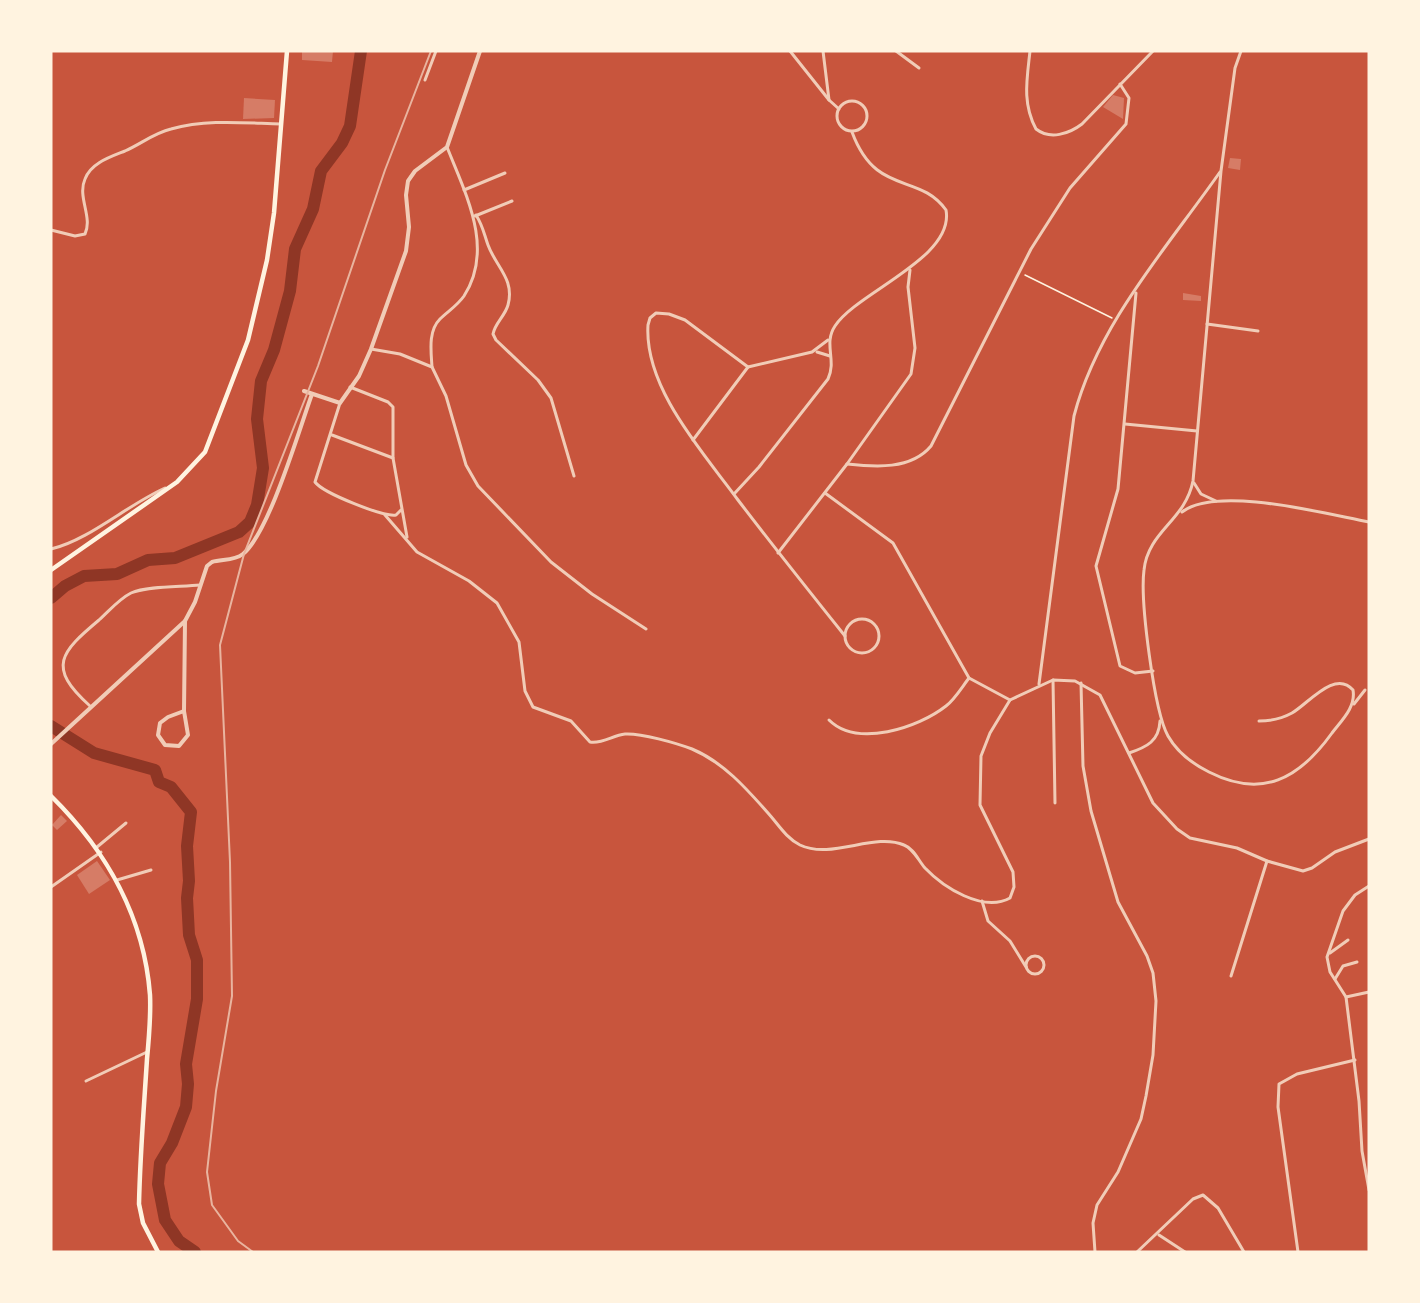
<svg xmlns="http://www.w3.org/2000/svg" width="1420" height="1303" font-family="'PT Sans Narrow',sans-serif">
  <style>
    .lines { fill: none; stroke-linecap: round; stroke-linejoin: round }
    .river { stroke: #8f3625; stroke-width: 12 }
    .building { fill: #d67c66 }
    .path { stroke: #fff3e0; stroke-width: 1.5 }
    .minor { stroke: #f1ccb7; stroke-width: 3 }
    .tertiary { stroke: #f1ccb7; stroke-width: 4 }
    .primary { stroke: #fff3e0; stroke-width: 4.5 }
    .rail { stroke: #e9b49f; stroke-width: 2 }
  </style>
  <rect width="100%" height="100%" fill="#c8553d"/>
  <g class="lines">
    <!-- river -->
    <g class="river">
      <polyline points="51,598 65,586 84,576 117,574 148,560 175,558 239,532 250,522 257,505 263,468 257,419 261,381 274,350 290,291 295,249 313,209 321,171 342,143 350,126 361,51"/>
      <polyline points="51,726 94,753 155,770 159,782 171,787 191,812 187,846 189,881 187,898 189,935 197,960 197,999 186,1064 188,1084 186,1107 172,1143 160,1163 158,1184 165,1220 179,1241 195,1252"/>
    </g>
  </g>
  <!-- building -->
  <g class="building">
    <polygon points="302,51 333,51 332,62 302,60"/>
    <polygon points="1113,95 1124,98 1123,119 1103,107"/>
    <polygon points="244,98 275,100 274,118 243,119"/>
    <polygon points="1230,158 1241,159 1240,170 1228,168"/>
    <polygon points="1183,293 1201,296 1201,301 1183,300"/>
    <polygon points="61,815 67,821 57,830 52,825"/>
    <polygon points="97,861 110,880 89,894 77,875"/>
  </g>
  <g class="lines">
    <!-- path -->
    <polyline class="path" points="1025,275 1112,318"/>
    <!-- minor -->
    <g class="minor">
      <polyline points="790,51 829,100"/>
      <polyline points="823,51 829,100 839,109"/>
      <polyline points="896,51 919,68"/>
      <path d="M 1030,51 C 1027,79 1022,103 1036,129 C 1050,140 1069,134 1082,124 L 1153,51"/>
      <path d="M 1241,51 L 1235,68 L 1221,171 L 1193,481 C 1185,521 1148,531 1144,570 C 1140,600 1154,711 1168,736 C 1177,752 1193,764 1209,772 C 1262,799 1299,779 1332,733 C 1342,720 1356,707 1353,690 C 1335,669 1308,704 1292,713 C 1281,719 1271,721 1259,721"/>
      <polyline points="425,80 436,51"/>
      <circle cx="852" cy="116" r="15"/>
      <polyline points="464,190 505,173"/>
      <path d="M 476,215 C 483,226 484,234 488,245 C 496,267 515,279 508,305 C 505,316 495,323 493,334 L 496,340 L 538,380 L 551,398 L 574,476"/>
      <polyline points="475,216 512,201"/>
      <path d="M 51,230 L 75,236 L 85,234 C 93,217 77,197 85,179 C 91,163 110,157 125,151 C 141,144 154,133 171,129 C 207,119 244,123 281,124"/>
      <polyline points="1136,293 1118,489 1096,566 1120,666 1135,673 1153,671"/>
      <polyline points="1207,324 1258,331"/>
      <path d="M 828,340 L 812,352 L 748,367 L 685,320 L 669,314 L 656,313 L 650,318 L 648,325 C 644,388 703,452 738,500 C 773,546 809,591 845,636"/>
      <polyline points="371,349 400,354 432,367 446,396 466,465 478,486 551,562 592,594 646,629"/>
      <polyline points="817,352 830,356"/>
      <path d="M 432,367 C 431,351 428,331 440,319 C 448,311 457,306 464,296 C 495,248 465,193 447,147"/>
      <polyline points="350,387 388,402 393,407 393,458 407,537"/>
      <path d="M 340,403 L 315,482 C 323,493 383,517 396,515 L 401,510"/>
      <polyline points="1125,424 1197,431"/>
      <polyline points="332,435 393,458"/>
      <polyline points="693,440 748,367"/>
      <path d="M 847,464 C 875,467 911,470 931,446 L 1031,249 L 1070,188 L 1126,124 L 1129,98 L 1120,84"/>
      <polyline points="1194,483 1201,494 1216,501"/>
      <polyline points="825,493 893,543 969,678 1010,700"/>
      <path d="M 734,494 L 759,467 L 828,379 C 837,360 823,344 835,326 C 857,292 955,258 946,210 C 919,172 876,197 852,132"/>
      <path d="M 1182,512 C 1217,485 1326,514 1369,522"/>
      <path d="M 385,515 L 417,552 L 469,581 L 497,603 L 519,642 L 525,691 L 533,707 L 571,721 L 590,742 C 603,744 613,735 625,734 C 641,733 676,743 692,749 C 723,762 746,788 768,813 C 778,824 786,838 800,845 C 832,860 874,832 904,845 C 914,849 918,860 925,868 C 943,887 983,913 1010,898 L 1014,887 L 1013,872 L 980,805 L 981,756 L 990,733 L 1010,700 L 1053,680 L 1075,681 L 1100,695 L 1153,803 L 1177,829 L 1190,838 L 1237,848 L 1267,861 L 1303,871 L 1312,868 L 1335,852 L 1369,839"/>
      <path d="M 51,549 C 89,540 127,505 165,488"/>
      <polyline points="778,553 847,464 911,374 915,348 908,287 910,270"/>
      <circle cx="862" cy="636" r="17"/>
      <polyline points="1053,680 1055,803"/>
      <polyline points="1081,683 1083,766 1091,811 1118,902 1147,956 1153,973 1156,1001 1153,1055 1146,1096 1141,1119 1118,1172 1097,1205 1093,1223 1095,1252"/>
      <path d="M 1039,684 L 1074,416 C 1098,324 1166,249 1220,172"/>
      <polyline points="1354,704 1365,690"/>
      <path d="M 90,706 C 46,667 61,652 99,620 C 109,611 119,599 131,593 C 147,586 181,587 200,585"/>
      <path d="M 829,720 C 857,748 918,728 946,706 C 955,699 962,687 969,678"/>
      <path d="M 1129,753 C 1147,747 1159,741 1160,721"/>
      <polyline points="97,847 126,823"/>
      <polyline points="117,880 151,870"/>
      <polyline points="1369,886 1355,895 1343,911 1327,957 1330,972 1346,997 1359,1101 1362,1151 1369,1190"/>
      <polyline points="51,887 101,852"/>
      <polyline points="982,901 988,921 1010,941 1026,967"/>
      <polyline points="1330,953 1348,940"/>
      <circle cx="1035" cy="965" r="9"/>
      <polyline points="1231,976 1267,861"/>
      <polyline points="1335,979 1343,966 1357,962"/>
      <polyline points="1346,997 1369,992"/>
      <polyline points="86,1081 147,1052"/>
      <polyline points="1159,1235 1185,1252"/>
      <polyline points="1137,1252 1193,1199 1203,1195 1218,1208 1244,1252"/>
      <polyline points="1298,1252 1278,1107 1279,1084 1297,1074 1355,1060"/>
    </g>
    <!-- tertiary -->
    <g class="tertiary">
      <polyline points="304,391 340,403 359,376 371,349 406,251 409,227 406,195 408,181 415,171 447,147 480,51"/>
      <path d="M 184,711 L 168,717 L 160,723 L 158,735 L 165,745 L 179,746 L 188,735 L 184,711 L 185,621 L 195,602 L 207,566 L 212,562 C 222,559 234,561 243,554 C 269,533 299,430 312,394"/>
      <polyline points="51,744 185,621"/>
    </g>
    <!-- primary -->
    <g class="primary">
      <polyline points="51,570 177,482 205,452 248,340 267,260 274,213 287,51"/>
      <path d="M 51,796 C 106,850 144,917 150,995 C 151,1016 149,1038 147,1059 C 144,1107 140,1156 139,1204 L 143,1223 L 158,1252"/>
    </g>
    <!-- rail -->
    <polyline class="rail" points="253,1252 238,1241 212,1205 207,1172 216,1091 232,996 230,862 220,645 244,554 318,366 385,170 431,51"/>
  </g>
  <!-- border -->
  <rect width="1420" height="1303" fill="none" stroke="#fff3e0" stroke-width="105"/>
</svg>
